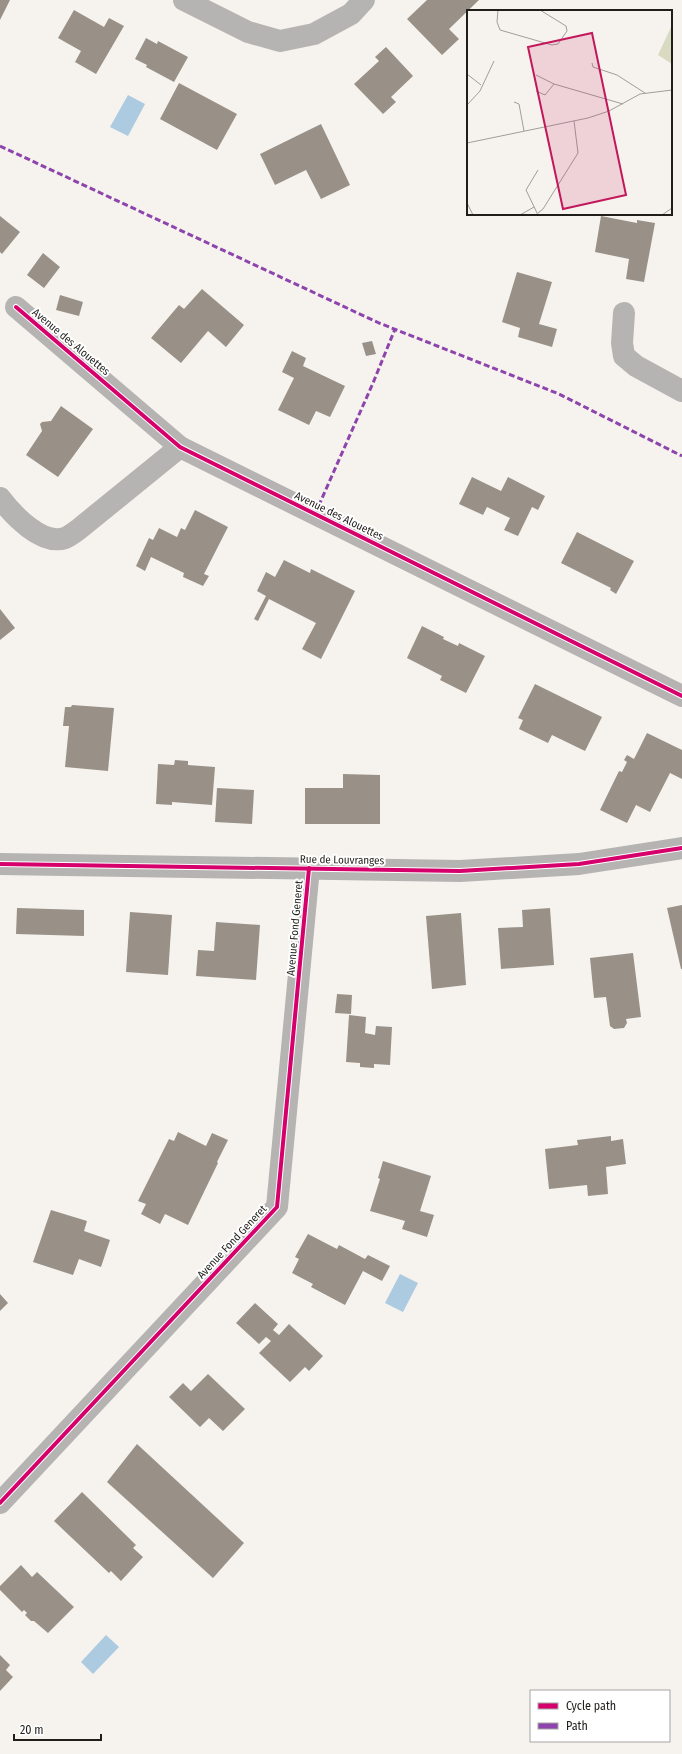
<svg xmlns="http://www.w3.org/2000/svg" width="682" height="1754" font-family="'Fira Sans Condensed',sans-serif">
  <style>
    .water { fill: #accae0 }
    .building { fill: #999188 }
    .lines { fill: none; stroke-linecap: round; stroke-linejoin: round }
    .minor { stroke: #b6b4b2; stroke-width: 22 }
    .quiet { stroke: #8e44ad; stroke-width: 3; stroke-dasharray: 6 3; stroke-linecap: butt }
    .cycleway-casing { stroke: #fff; stroke-width: 6 }
    .cycleway { stroke: #d6006c; stroke-width: 4 }
    .labels { text-anchor: middle; dominant-baseline: central; stroke-width: 4; stroke-linejoin: round; paint-order: stroke }
    .street-label { font-size: 11px; fill: #201e1b; stroke: #fff }
    .inset-road { fill: none; stroke: #a09e9a; stroke-width: 1 }
    .view { fill: #c2185b; fill-opacity: 0.15; stroke: #c2185b; stroke-width: 2 }
    .inset-edge { fill: none; stroke: #201e1b; stroke-width: 2 }
  </style>
  <rect width="100%" height="100%" fill="#f6f3ee"/>
  <!-- water -->
  <g class="water">
    <polygon points="128,95 145,104 128,136 110,127"/>
    <polygon points="400,1274 418,1283 403,1312 385,1303"/>
    <polygon points="106,1635 119,1647 93,1674 81,1662"/>
  </g>
  <!-- building -->
  <g class="building">
    <polygon points="0,0 10,0 0,20"/>
    <polygon points="427,0 479,0 449,29 459,39 442,55 407,19"/>
    <polygon points="74,10 104,27 109,18 124,26 96,74 75,62 81,51 58,38"/>
    <polygon points="146,38 157,44 158,41 188,57 174,82 146,67 147,65 135,59"/>
    <polygon points="386,47 413,76 391,97 396,102 383,114 354,84 379,61 375,57"/>
    <polygon points="179,83 237,114 217,150 160,119"/>
    <polygon points="321,124 350,185 321,199 306,170 275,185 260,154"/>
    <polygon points="0,216 20,232 2,254 0,252"/>
    <polygon points="601,216 637,223 637,220 655,223 644,282 626,279 629,259 595,252"/>
    <polygon points="43,253 60,267 44,288 27,275"/>
    <polygon points="517,272 552,282 539,324 557,329 552,347 518,337 520,328 502,322"/>
    <polygon points="202,289 244,325 226,347 208,331 181,363 151,338 179,305 184,309"/>
    <polygon points="60,295 83,302 79,316 56,310"/>
    <polygon points="372,341 376,354 366,356 362,343"/>
    <polygon points="292,351 306,358 303,366 345,386 330,417 316,411 309,425 278,410 294,378 282,372"/>
    <polygon points="61,406 93,429 58,477 26,455 42,431 40,424 42,422 51,421"/>
    <polygon points="472,477 501,491 508,477 545,496 538,510 532,507 518,536 504,530 510,518 487,507 483,515 459,504"/>
    <polygon points="195,510 228,527 204,574 209,576 203,586 183,577 184,573 151,557 145,571 136,566 149,538 153,540 159,528 177,537 181,528 185,530"/>
    <polygon points="577,532 634,561 616,594 610,590 611,588 561,563"/>
    <polygon points="284,560 310,573 311,569 355,591 321,659 302,649 316,623 269,599 258,621 254,619 266,596 257,591 266,572 275,577"/>
    <polygon points="0,609 15,628 0,640"/>
    <polygon points="422,626 444,637 443,639 458,646 459,643 485,656 466,693 440,680 442,676 407,658"/>
    <polygon points="535,684 602,717 585,751 552,735 548,743 519,729 523,720 518,718"/>
    <polygon points="72,705 114,708 108,771 65,767 69,726 63,726 65,707 71,707"/>
    <polygon points="647,733 682,750 682,779 670,773 650,812 636,805 627,823 600,810 619,771 622,772 627,762 624,760 627,755 634,759"/>
    <polygon points="175,760 188,761 188,765 215,767 212,805 172,802 172,805 156,804 158,764 174,765"/>
    <polygon points="343,774 380,775 380,824 305,824 305,788 343,788"/>
    <polygon points="217,788 254,790 252,824 215,822"/>
    <polygon points="682,905 682,969 681,969 667,908"/>
    <polygon points="17,908 84,910 84,936 16,934"/>
    <polygon points="550,908 554,965 501,969 498,928 523,927 522,910"/>
    <polygon points="130,912 172,915 168,975 126,972"/>
    <polygon points="461,913 466,985 432,989 426,916"/>
    <polygon points="216,922 260,925 256,980 196,976 198,950 214,951"/>
    <polygon points="633,953 641,1017 626,1019 627,1023 624,1028 614,1029 610,1026 606,997 594,998 590,958"/>
    <polygon points="337,994 352,995 351,1014 335,1013"/>
    <polygon points="349,1015 366,1017 365,1033 375,1035 376,1026 392,1027 390,1065 374,1064 374,1068 360,1067 360,1063 346,1062"/>
    <polygon points="178,1132 206,1146 212,1133 228,1140 217,1162 218,1163 188,1225 165,1214 160,1224 141,1214 146,1204 138,1201 169,1139 174,1141"/>
    <polygon points="611,1136 611,1141 623,1139 626,1164 606,1167 608,1194 588,1196 587,1185 549,1189 545,1149 578,1145 577,1140"/>
    <polygon points="383,1161 431,1176 420,1211 434,1215 427,1237 402,1229 405,1221 370,1211 380,1179 378,1178"/>
    <polygon points="51,1210 87,1221 84,1231 110,1240 101,1267 79,1259 73,1275 33,1262"/>
    <polygon points="308,1234 337,1249 339,1245 365,1259 368,1255 390,1266 382,1281 363,1271 345,1305 311,1287 313,1284 292,1273 299,1259 295,1257"/>
    <polygon points="0,1294 8,1303 0,1311"/>
    <polygon points="255,1303 278,1324 273,1330 279,1335 289,1324 323,1356 309,1371 305,1367 290,1382 259,1353 271,1341 266,1337 259,1344 236,1323"/>
    <polygon points="208,1374 245,1409 223,1431 209,1418 200,1427 169,1397 183,1383 191,1391"/>
    <polygon points="137,1444 244,1543 213,1578 107,1482"/>
    <polygon points="82,1492 136,1545 133,1548 143,1557 121,1581 111,1571 109,1573 54,1521"/>
    <polygon points="21,1565 32,1577 37,1572 74,1607 48,1633 34,1621 31,1621 25,1615 27,1613 24,1610 22,1612 0,1590 0,1586"/>
    <polygon points="0,1655 10,1665 6,1670 13,1677 0,1691"/>
  </g>
  <g class="lines">
    <!-- minor -->
    <g class="minor">
      <polyline points="184,0 248,32 280,41 314,34 351,14 364,0"/>
      <polyline points="16,307 180,447 682,696"/>
      <polyline points="624,313 622,343 624,356 636,366 682,391"/>
      <path d="M 0,498 C 13,515 42,546 65,538 C 70,536 75,532 79,529 L 180,447"/>
      <polyline points="0,864 460,871 579,864 682,848"/>
      <polyline points="0,1503 277,1207 309,868"/>
    </g>
    <!-- quiet -->
    <g class="quiet">
      <polyline points="0,146 379,323 559,394 682,456"/>
      <polyline points="315,514 373,383 395,329"/>
    </g>
    <!-- cycleway casing -->
    <g class="cycleway-casing">
      <g id="cycleway">
        <polyline points="16,307 180,447 682,696"/>
        <polyline points="0,864 460,871 579,864 682,848"/>
        <polyline points="0,1503 277,1207 309,868"/>
      </g>
    </g>
    <!-- cycleway -->
    <use href="#cycleway" class="cycleway"/>
  </g>
  <g class="labels">
    <!-- street labels -->
    <g class="street-label">
      <text transform="translate(71 342) rotate(40)">Avenue des Alouettes</text>
      <text transform="translate(339 516) rotate(26)">Avenue des Alouettes</text>
      <text transform="translate(342 860) rotate(1)">Rue de Louvranges</text>
      <text transform="translate(295 928) rotate(-85)">Avenue Fond Generet</text>
      <text transform="translate(232 1242) rotate(-47)">Avenue Fond Generet</text>
    </g>
  </g>
  <!-- overview -->
  <g transform="translate(467 10)">
    <rect width="205" height="205" fill="#f6f3ee"/>
    <path d="M 205,15 L 205,54 L 191,45 Z" fill="#d8dbc1"/>
    <path class="inset-road" d="M 31,0 L 30,12 L 33,20 L 85,35 L 91,34 L 100,21 L 99,16 L 73,0M 125,53 L 126,57 L 150,65 L 178,83M 0,64 L 14,75M 69,65 L 87,74 L 156,94M 69,81 L 78,85 L 87,74M 47,92 L 52,94 L 57,121M 0,95 L 13,81 L 27,51M 0,133 L 121,108 L 142,101 L 173,84 L 205,80M 71,160 L 59,180 L 71,205M 0,193 L 6,205M 71,203 L 76,199 L 111,143 L 107,111M 53,205 L 67,197M 195,205 L 205,198"/>
    <path class="view" d="M 125,23 L 159,185 L 96,199 L 61,37 Z"/>
    <rect width="205" height="205" class="inset-edge"/>
  </g>
  <!-- legend -->
  <rect x="530" y="1690" width="140" height="52" fill="#ffffff" stroke="#a6a5a4"/>
  <rect x="538" y="1703" width="20" height="6" fill="#d6006c" stroke="#a6a5a4"/>
  <text x="566" y="1710" font-size="12" fill="#201e1b">Cycle path</text>
  <rect x="538" y="1723" width="20" height="6" fill="#8e44ad" stroke="#a6a5a4"/>
  <text x="566" y="1730" font-size="12" fill="#201e1b">Path</text>
  <!-- scale -->
  <path d="M14 1734v6h87v-6" fill="none" stroke="#201e1b" stroke-width="2"/>
  <text x="20" y="1734" font-size="12" fill="#201e1b" stroke="#ffffff" stroke-width="3" paint-order="stroke">20 m</text>
</svg>
